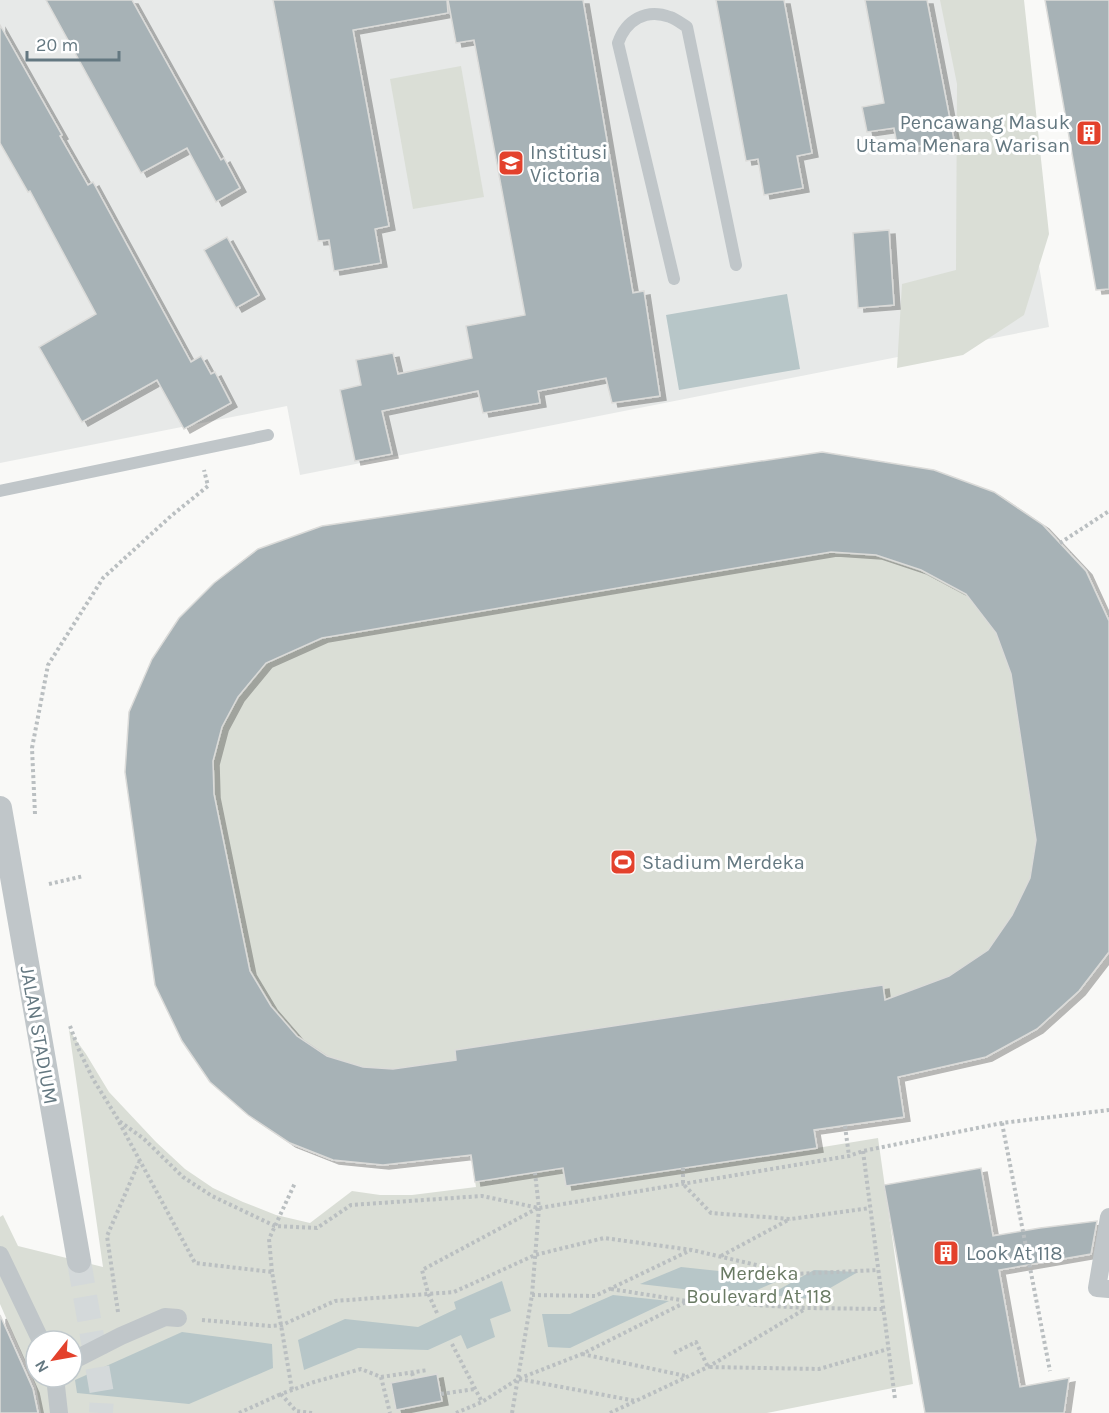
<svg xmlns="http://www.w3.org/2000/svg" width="1109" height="1413" font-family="Karla,sans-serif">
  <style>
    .built { fill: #e7e9e8 }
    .green { fill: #daded6; fill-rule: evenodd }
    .water { fill: #b7c6c8 }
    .building { fill: #a7b2b6; stroke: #dbdbd9; stroke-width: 1.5; fill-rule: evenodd; filter: url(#shadow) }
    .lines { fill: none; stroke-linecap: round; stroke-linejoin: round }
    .minor-tunnel { stroke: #d4d9da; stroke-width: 24; stroke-dasharray: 24 12; stroke-linecap: butt }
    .path { stroke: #babfc1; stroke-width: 4; stroke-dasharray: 3 3; stroke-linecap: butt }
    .service { stroke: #c0c6c9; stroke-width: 12 }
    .pedestrian { stroke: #c0c6c9; stroke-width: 18 }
    .minor { stroke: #c0c6c9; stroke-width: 24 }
    .labels { text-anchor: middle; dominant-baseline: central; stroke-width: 6; stroke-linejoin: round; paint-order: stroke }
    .poi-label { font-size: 20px; fill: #647881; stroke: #fff; text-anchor: start }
    .street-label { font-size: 20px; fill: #647881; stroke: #fff }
    .park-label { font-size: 20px; fill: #697a63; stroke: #fff }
  </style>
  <defs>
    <filter id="shadow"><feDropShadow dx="6" dy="4" stdDeviation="0" flood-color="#0004"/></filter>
  </defs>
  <rect width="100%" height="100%" fill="#f9f9f7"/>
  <!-- built -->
  <polygon class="built" points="0,0 996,0 1049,327 300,475 287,406 0,463"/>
  <!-- green -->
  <g class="green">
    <polygon points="940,0 1024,0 1049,234 1024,315 963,355 897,368 902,284 956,270 957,84"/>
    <polygon points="461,66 484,197 413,209 390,79"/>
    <path d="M 822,452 L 934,470 L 994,492 L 1043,525 L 1086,571 L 1109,621 L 1109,952 L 1079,991 L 1037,1029 L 986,1057 L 898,1077 L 904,1117 L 814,1130 L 817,1148 L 878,1138 L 913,1384 L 767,1413 L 41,1413 L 36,1386 L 0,1304 L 0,1217 L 3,1215 L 18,1246 L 103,1267 L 69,1030 L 86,1054 L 109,1092 L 156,1142 L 185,1169 L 213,1188 L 243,1202 L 276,1215 L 310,1223 L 352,1191 L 380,1195 L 412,1195 L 476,1187 L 471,1155 L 383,1165 L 333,1160 L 290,1143 L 248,1115 L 210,1082 L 155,985 L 125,772 L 129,712 L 152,659 L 179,618 L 214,583 L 258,549 L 323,526 ZM 36,1341 L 72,1341 L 72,1377 L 36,1377 Z"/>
  </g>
  <!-- water -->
  <g class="water">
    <polygon points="787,294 800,369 679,390 666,315"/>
    <polygon points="681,1267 785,1278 743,1296 640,1284"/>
    <polygon points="814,1270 858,1272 811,1299 769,1295"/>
    <polygon points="502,1281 511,1311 490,1319 495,1337 467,1349 461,1335 428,1350 358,1348 304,1370 298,1340 345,1319 418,1327 456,1309 454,1302"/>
    <polygon points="613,1295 669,1301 570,1348 548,1347 542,1314 570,1314"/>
    <polygon points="182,1332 272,1344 273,1368 189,1404 77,1393 75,1380"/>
  </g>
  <!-- building -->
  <g class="building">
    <polygon points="46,0 132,0 221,160 224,158 240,188 216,202 187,148 141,173"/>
    <polygon points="273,0 447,0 448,13 353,30 389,226 375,229 381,263 334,271 329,240 318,241"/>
    <polygon points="448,0 583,0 633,293 644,291 660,396 612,403 606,378 538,391 540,403 483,413 478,391 382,411 392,454 355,461 340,390 361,385 356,360 393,353 398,374 472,358 466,326 525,315 474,40 456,43"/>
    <polygon points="716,0 784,0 812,153 797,156 803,188 764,195 758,159 746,161"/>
    <polygon points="865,0 927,0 954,140 898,150 894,128 867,132 862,107 884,103"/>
    <polygon points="1045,0 1109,0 1109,289 1096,290"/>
    <polygon points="0,25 62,135 60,136 88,185 93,182 191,362 201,356 211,374 215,372 231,403 184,429 157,380 82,422 39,347 96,314 30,191 28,192 0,143"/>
    <polygon points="889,230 894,305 858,308 853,233"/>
    <polygon points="227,237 259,295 236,308 204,250"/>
    <path d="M 822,452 L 934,470 L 994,492 L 1043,525 L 1086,571 L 1109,621 L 1109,952 L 1079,991 L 1037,1029 L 986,1057 L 898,1077 L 904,1117 L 814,1130 L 817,1148 L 566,1186 L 563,1168 L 475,1182 L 471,1155 L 383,1165 L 333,1160 L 290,1143 L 248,1115 L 210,1082 L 182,1041 L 155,985 L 125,772 L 129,712 L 152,659 L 179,618 L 214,583 L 258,549 L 322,526 ZM 831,552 L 876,555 L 921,570 L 966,594 L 996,633 L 1011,674 L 1036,840 L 1030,878 L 1012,915 L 988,950 L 949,976 L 885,1000 L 883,985 L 455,1050 L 456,1060 L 393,1069 L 363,1067 L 327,1056 L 297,1036 L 271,1006 L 250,971 L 214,794 L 213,761 L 222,727 L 238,697 L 266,663 L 322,638 Z"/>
    <polygon points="981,1168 993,1236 1040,1228 1097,1221 1091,1254 999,1270 1020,1387 1069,1378 1064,1413 925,1413 884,1185"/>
    <polygon points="0,1315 33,1389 38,1413 0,1413"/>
    <polygon points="437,1374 442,1401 396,1410 391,1383"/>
  </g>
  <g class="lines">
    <!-- minor-tunnel -->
    <polyline class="minor-tunnel" points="79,1261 102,1394 101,1413"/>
    <!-- path -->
    <g class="path">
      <polyline points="1060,543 1109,511"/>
      <polyline points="35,814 32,748 48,665 103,578 171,516 208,486 204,470"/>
      <polyline points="49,884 84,876"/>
      <polyline points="70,1026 79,1050 93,1079 119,1121 144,1139 183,1177 212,1196 275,1226 317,1228 351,1205 482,1196 539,1208 849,1156 863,1151 1002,1123 1109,1110"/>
      <polyline points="119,1122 195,1263 272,1272 292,1390"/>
      <polyline points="1002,1123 1050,1371"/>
      <polyline points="845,1126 849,1156"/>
      <polyline points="863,1151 895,1399"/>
      <polyline points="683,1168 683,1184 711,1213 791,1219 870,1208"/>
      <polyline points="721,1256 790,1219"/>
      <polyline points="272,1272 269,1239 295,1183"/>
      <polyline points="611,1289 687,1301"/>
      <polyline points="532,1295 595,1296 691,1250"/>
      <polyline points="118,1312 107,1236 139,1162"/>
      <polyline points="437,1313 428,1293 422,1270 538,1208"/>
      <polyline points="202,1320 270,1326 282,1325 335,1301 454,1292 535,1255 604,1238 692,1250 795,1274 878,1270"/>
      <polyline points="452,1344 482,1402"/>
      <polyline points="674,1353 696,1342 708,1367 819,1369 888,1349"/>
      <polyline points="582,1354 686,1376"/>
      <polyline points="412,1373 414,1379"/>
      <polyline points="381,1377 428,1370"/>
      <polyline points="519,1379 636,1401"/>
      <polyline points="441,1394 475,1389"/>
      <polyline points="239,1413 281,1394"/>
      <polyline points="312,1413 296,1411 281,1394 314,1382 361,1369 381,1377 390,1413"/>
      <polyline points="456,1413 482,1402 518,1379 582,1354 688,1301 806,1308 883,1309"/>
      <polyline points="512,1413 532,1295 539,1208 535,1173"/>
      <polyline points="610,1413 708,1367 805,1309"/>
    </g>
    <!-- service -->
    <g class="service">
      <path d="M 674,279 L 618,43 C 626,20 646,8 670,17 C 676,19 682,24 687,27 L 736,265"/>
      <polyline points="0,491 268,435"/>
    </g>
    <!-- pedestrian -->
    <g class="pedestrian">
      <polyline points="1109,1217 1097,1288 1109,1289"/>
      <polyline points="0,1255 41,1341"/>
      <polyline points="72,1361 121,1336 165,1317 178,1318"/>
      <polyline points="55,1377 59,1413"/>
    </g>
    <!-- minor -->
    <polyline class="minor" points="0,808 79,1261"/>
  </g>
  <!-- icons -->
  <defs>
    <g id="building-square" transform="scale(1.35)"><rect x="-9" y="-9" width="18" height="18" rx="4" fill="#e3412c" stroke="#fff"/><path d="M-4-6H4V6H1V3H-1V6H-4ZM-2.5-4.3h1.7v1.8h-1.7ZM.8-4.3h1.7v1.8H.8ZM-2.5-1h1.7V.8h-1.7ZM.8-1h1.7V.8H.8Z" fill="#fff"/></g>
    <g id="school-square" transform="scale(1.35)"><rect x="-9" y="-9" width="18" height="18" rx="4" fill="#e3412c" stroke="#fff"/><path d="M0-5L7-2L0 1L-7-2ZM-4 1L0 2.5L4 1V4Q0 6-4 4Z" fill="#fff"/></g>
    <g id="stadium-square" transform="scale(1.35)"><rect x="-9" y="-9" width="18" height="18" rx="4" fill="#e3412c" stroke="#fff"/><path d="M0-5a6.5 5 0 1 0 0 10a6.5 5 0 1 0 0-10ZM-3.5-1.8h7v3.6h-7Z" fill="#fff"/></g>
  </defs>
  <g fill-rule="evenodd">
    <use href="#building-square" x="1089" y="133"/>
    <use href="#school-square" x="511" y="163"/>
    <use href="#stadium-square" x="623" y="862"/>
    <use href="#building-square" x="946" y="1253"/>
  </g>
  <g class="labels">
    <!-- poi labels -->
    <g class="poi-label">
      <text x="1070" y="122" text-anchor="end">Pencawang Masuk<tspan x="1070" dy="23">Utama Menara Warisan</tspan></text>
      <text x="530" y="152">Institusi<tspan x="530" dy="23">Victoria</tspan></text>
      <text x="642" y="862">Stadium Merdeka</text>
      <text x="966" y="1253">Look At 118</text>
    </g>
    <!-- street labels -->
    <g class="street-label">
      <text transform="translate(39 1035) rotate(80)">JALAN STADIUM</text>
    </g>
    <!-- park labels -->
    <g class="park-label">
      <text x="759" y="1273">Merdeka<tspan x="759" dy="23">Boulevard At 118</tspan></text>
    </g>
  </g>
  <!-- north arrow -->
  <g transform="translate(54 1359) rotate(239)"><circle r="28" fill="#ffffff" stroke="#c1c9cd" stroke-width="1.5"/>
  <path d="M0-4.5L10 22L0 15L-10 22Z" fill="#e3412c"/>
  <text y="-9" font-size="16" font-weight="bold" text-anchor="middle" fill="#647881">N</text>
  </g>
  <!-- scale -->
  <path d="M27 51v9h92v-9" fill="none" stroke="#647881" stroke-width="3"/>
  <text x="36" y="51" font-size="18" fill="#647881" stroke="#ffffff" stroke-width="4.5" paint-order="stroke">20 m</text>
</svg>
